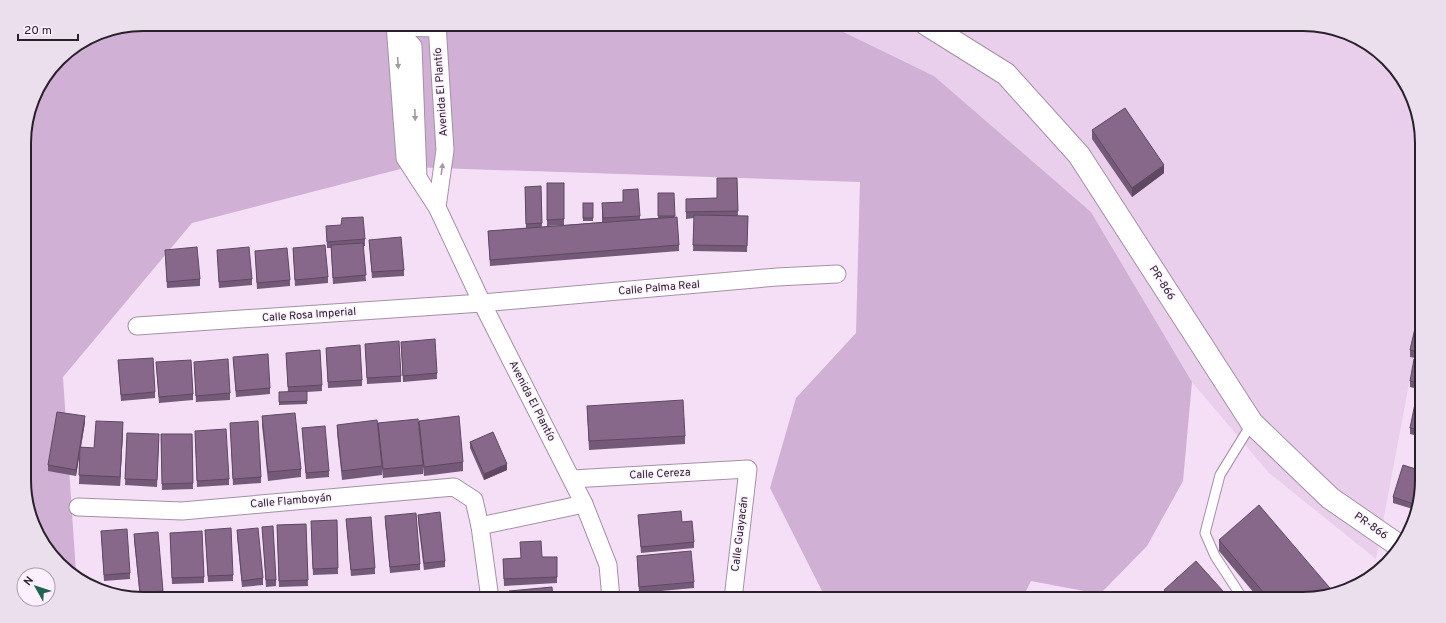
<svg xmlns="http://www.w3.org/2000/svg" width="1446" height="623" font-family="Overpass,sans-serif">
  <style>
    .built { fill: #e9cfec }
    .green { fill: #d0b0d4 }
    .lines { fill: none; stroke-linecap: round; stroke-linejoin: round }
    .service-casing { stroke: #a490a6; stroke-width: 11 }
    .minor-casing { stroke: #a490a6; stroke-width: 19 }
    .tertiary-casing { stroke: #a490a6; stroke-width: 24 }
    .service { stroke: #fff; stroke-width: 9 }
    .minor { stroke: #fff; stroke-width: 17 }
    .tertiary { stroke: #fff; stroke-width: 22 }
    .wall { fill: #745978 }
    .shaded-wall { fill: #5e4961 }
    .building { fill: #87688b; stroke: #5e4961 }
    .oneway { fill: #9f9b9f }
    .labels { text-anchor: middle; dominant-baseline: central; stroke-width: 3; stroke-linejoin: round; paint-order: stroke }
    .street-label { font-size: 11px; fill: #29212a; stroke: #fcf0fe }
    .rim { fill: none; stroke: #29212a; stroke-width: 2 }
  </style>
  <rect width="100%" height="100%" fill="#f4dff7"/>
  <!-- built -->
  <polygon class="built" points="827,24 1303,24 1348,33 1397,70 1421,127 1422,315 1376,559 1269,473 1192,382 1091,212 934,76"/>
  <!-- green -->
  <polygon class="green" points="143,24 827,24 934,76 1091,212 1192,382 1183,481 1147,546 1100,594 1031,581 1022,599 826,599 770,488 796,398 856,333 860,182 408,167 192,223 63,377 76,573 49,553 25,496 24,135 36,90 64,54 98,33"/>
  <g class="lines">
    <!-- service casing -->
    <g class="service-casing">
      <polyline id="service" points="1243,599 1215,556 1205,533 1220,475 1252,423"/>
    </g>
    <!-- minor casing -->
    <g class="minor-casing">
      <g id="minor">
        <polyline points="395,24 405,158 437,207 482,303 584,504 608,565 611,599"/>
        <polyline points="395,27 413,46 418,178"/>
        <polyline points="395,27 436,28"/>
        <polyline points="437,207 445,150 437,24"/>
        <polyline points="137,326 482,303 777,277 837,274"/>
        <polyline points="572,479 748,469 733,599"/>
        <polyline points="78,507 182,511 454,487 474,500 480,526 490,599"/>
        <polyline points="480,526 584,504"/>
      </g>
    </g>
    <!-- tertiary casing -->
    <g class="tertiary-casing">
      <polyline id="tertiary" points="926,24 1006,74 1079,155 1252,423 1330,498 1398,545"/>
    </g>
    <!-- service -->
    <use href="#service" class="service"/>
    <!-- minor -->
    <use href="#minor" class="minor"/>
    <!-- tertiary -->
    <use href="#tertiary" class="tertiary"/>
  </g>
  <!-- wall -->
  <g class="wall">
    <polygon points="1092,130 1164,173 1132,197 1092,139"/>
    <polygon points="737,178 738,216 748,216 747,252 693,251 694,218 686,219 686,199 717,198"/>
    <polygon points="547,183 564,183 564,225 547,226"/>
    <polygon points="541,186 542,227 602,222 602,203 623,202 623,190 640,216 640,219 658,218 658,193 675,217 679,245 679,251 490,266 488,231 526,228 525,193"/>
    <rect x="583" y="203" width="10" height="18"/>
    <polygon points="326,226 365,239 365,246 363,246 366,281 333,284 331,248 327,248"/>
    <polygon points="369,240 404,270 404,276 372,278"/>
    <polygon points="293,248 328,277 328,283 295,286"/>
    <polygon points="165,250 200,279 200,286 167,288"/>
    <polygon points="217,250 252,279 252,285 219,288"/>
    <polygon points="255,251 290,280 290,286 257,289"/>
    <polygon points="1421,302 1422,359 1410,357 1410,350"/>
    <polygon points="401,342 437,373 437,379 403,382"/>
    <polygon points="365,344 401,376 401,382 367,384"/>
    <polygon points="326,348 362,380 362,386 328,388"/>
    <polygon points="286,353 322,385 322,391 307,392 307,404 279,405 279,392 288,392"/>
    <polygon points="233,357 270,388 270,394 236,397"/>
    <polygon points="118,360 155,392 155,398 121,401"/>
    <polygon points="1422,361 1422,437 1410,434 1410,428 1418,389 1410,387 1410,381"/>
    <polygon points="156,362 193,394 193,400 159,403"/>
    <polygon points="194,362 230,393 230,400 196,402"/>
    <polygon points="587,406 685,436 685,444 589,450"/>
    <polygon points="262,416 301,469 301,477 268,481 262,425"/>
    <polygon points="419,421 463,462 463,471 424,476 419,430"/>
    <polygon points="85,422 81,447 94,448 123,431 120,486 79,484 80,449 76,476 48,471 48,465"/>
    <polygon points="230,423 261,477 261,483 233,485"/>
    <polygon points="378,423 423,465 423,474 383,478 378,432"/>
    <polygon points="337,425 382,466 382,475 342,480 337,433"/>
    <polygon points="302,428 329,471 329,477 306,479"/>
    <polygon points="195,431 229,479 229,485 197,487"/>
    <polygon points="127,433 159,440 157,487 125,485"/>
    <polygon points="161,434 192,434 193,489 162,490"/>
    <polygon points="470,442 507,470 484,480 470,448"/>
    <polygon points="1422,480 1416,510 1393,503 1393,497"/>
    <polygon points="418,515 445,561 445,567 424,570 418,521"/>
    <polygon points="638,515 682,522 694,542 694,548 641,553"/>
    <polygon points="385,516 420,564 420,570 390,573 385,522"/>
    <polygon points="346,519 375,568 375,574 351,576"/>
    <polygon points="337,520 338,574 313,575 311,527"/>
    <polygon points="306,524 308,586 279,587 277,525"/>
    <polygon points="262,527 276,580 276,586 266,587"/>
    <polygon points="205,530 233,575 233,581 208,582"/>
    <polygon points="237,530 263,578 263,585 242,587 237,536"/>
    <polygon points="101,531 130,573 130,579 104,581"/>
    <polygon points="170,533 204,577 204,583 172,584"/>
    <polygon points="134,534 163,591 163,597 143,599 140,598 134,540"/>
    <polygon points="1219,540 1310,599 1259,599 1219,551"/>
    <polygon points="637,556 694,582 694,588 639,593"/>
    <polygon points="557,557 557,583 504,586 503,559"/>
    <polygon points="1164,590 1230,599 1164,599"/>
  </g>
  <!-- shaded-wall -->
  <g class="shaded-wall">
    <polygon points="1164,165 1164,173 1132,197 1132,188"/>
    <polygon points="85,416 85,422 76,476 76,470"/>
    <polygon points="123,422 123,431 120,486 120,477"/>
    <polygon points="507,464 507,470 484,480 484,474"/>
  </g>
  <!-- building -->
  <g class="building">
    <polygon points="1125,108 1164,165 1132,188 1092,130"/>
    <polygon points="717,178 737,178 738,211 686,212 686,199 717,198"/>
    <polygon points="547,183 564,183 564,219 547,220"/>
    <polygon points="541,186 542,223 526,224 525,187"/>
    <polygon points="638,189 640,216 603,218 602,203 623,202 623,190"/>
    <polygon points="658,193 674,193 675,216 658,216"/>
    <rect x="583" y="203" width="10" height="15"/>
    <polygon points="694,215 748,216 747,246 693,245"/>
    <polygon points="363,217 365,239 327,242 326,226 341,225 342,218"/>
    <polygon points="677,217 679,245 490,260 488,231"/>
    <polygon points="401,237 404,270 372,272 369,240"/>
    <polygon points="363,243 366,275 333,278 331,245"/>
    <polygon points="325,245 328,277 295,280 293,248"/>
    <polygon points="197,247 200,279 167,282 165,250"/>
    <polygon points="249,247 252,279 219,282 217,250"/>
    <polygon points="287,248 290,280 257,283 255,251"/>
    <polygon points="1421,302 1422,353 1410,350"/>
    <polygon points="435,339 437,373 403,376 401,342"/>
    <polygon points="399,341 401,376 367,378 365,344"/>
    <polygon points="360,345 362,380 328,382 326,348"/>
    <polygon points="320,350 322,385 288,387 286,353"/>
    <polygon points="268,354 270,388 236,391 233,357"/>
    <polygon points="153,358 155,392 121,395 118,360"/>
    <polygon points="228,359 230,393 196,396 194,362"/>
    <polygon points="1414,359 1422,361 1422,384 1410,381"/>
    <polygon points="191,360 193,394 159,397 156,362"/>
    <polygon points="1418,389 1422,389 1422,430 1410,428"/>
    <polygon points="307,391 307,401 279,402 279,392"/>
    <polygon points="683,400 685,436 589,441 587,406"/>
    <polygon points="57,412 85,416 76,470 48,465"/>
    <polygon points="295,413 301,469 268,472 262,416"/>
    <polygon points="459,416 463,462 424,467 419,421"/>
    <polygon points="418,419 423,465 383,469 378,423"/>
    <polygon points="377,420 382,466 342,471 337,425"/>
    <polygon points="96,421 123,422 120,477 79,475 80,447 94,448"/>
    <polygon points="258,421 261,477 233,479 230,423"/>
    <polygon points="325,426 329,471 306,473 302,428"/>
    <polygon points="226,429 229,479 197,481 195,431"/>
    <polygon points="493,432 507,464 484,474 470,442"/>
    <polygon points="127,433 159,434 157,480 125,479"/>
    <polygon points="161,434 192,434 193,483 162,484"/>
    <polygon points="1403,465 1422,471 1422,480 1417,505 1393,497"/>
    <polygon points="1259,505 1335,594 1310,599 1269,599 1219,540"/>
    <polygon points="681,511 682,522 692,521 694,542 641,547 638,515"/>
    <polygon points="440,512 445,561 424,563 418,515"/>
    <polygon points="416,513 420,564 390,567 385,516"/>
    <polygon points="371,517 375,568 351,570 346,519"/>
    <polygon points="337,520 338,568 313,569 311,521"/>
    <polygon points="306,524 308,580 279,581 277,525"/>
    <polygon points="273,526 276,580 266,580 262,527"/>
    <polygon points="231,528 233,575 208,576 205,530"/>
    <polygon points="258,528 263,578 242,581 237,530"/>
    <polygon points="127,529 130,573 104,575 101,531"/>
    <polygon points="202,531 204,577 172,578 170,533"/>
    <polygon points="158,532 163,591 140,593 134,534"/>
    <polygon points="541,541 542,557 557,557 557,577 504,579 503,559 521,558 520,542"/>
    <polygon points="691,551 694,582 639,587 637,556"/>
    <polygon points="1196,561 1230,599 1172,599 1164,590"/>
    <polygon points="552,587 553,599 509,599 509,591"/>
    <polygon points="799,592 801,599 779,599"/>
    <polygon points="1147,593 1156,599 1142,599"/>
    <polygon points="1054,594 1107,596 1107,599 1054,599"/>
    <polygon points="377,597 377,599 357,599"/>
    <polygon points="449,598 449,599 423,599"/>
  </g>
  <!-- one-way arrows -->
  <defs><path id="oneway-solid" d="M-6-.8H1V-3.2L6.5 0L1 3.2V.8H-6Z"/></defs>
  <g class="oneway">
    <use href="#oneway-solid" transform="translate(398 63) rotate(86)"/>
    <use href="#oneway-solid" transform="translate(415 115) rotate(88)"/>
    <use href="#oneway-solid" transform="translate(442 169) rotate(-82)"/>
  </g>
  <g class="labels">
    <!-- street labels -->
    <g class="street-label">
      <text transform="translate(441 92) rotate(-94)">Avenida El Plantío</text>
      <text transform="translate(1162 283) rotate(57)">PR-866</text>
      <text transform="translate(659 288) rotate(-5)">Calle Palma Real</text>
      <text transform="translate(309 315) rotate(-4)">Calle Rosa Imperial</text>
      <text transform="translate(532 401) rotate(63)">Avenida El Plantío</text>
      <text transform="translate(660 474) rotate(-3)">Calle Cereza</text>
      <text transform="translate(291 501) rotate(-5)">Calle Flamboyán</text>
      <text transform="translate(1371 526) rotate(35)">PR-866</text>
      <text transform="translate(740 534) rotate(-83)">Calle Guayacán</text>
    </g>
  </g>
  <!-- crop -->
  <path d="M0 0H1446V623H0ZM143 31H1303A112 112 0 0 1 1415 143V480A112 112 0 0 1 1303 592H143A112 112 0 0 1 31 480V143A112 112 0 0 1 143 31Z" fill="#ebdfed" fill-rule="evenodd"/>
  <path class="rim" d="M143 31H1303A112 112 0 0 1 1415 143V480A112 112 0 0 1 1303 592H143A112 112 0 0 1 31 480V143A112 112 0 0 1 143 31Z"/>
  <!-- north arrow -->
  <g transform="translate(36 587) rotate(309)"><circle r="19" fill="#fcf0fe" stroke="#a89da9"/>
  <path d="M0-3L7 15L0 10L-7 15Z" fill="#226352"/>
  <text y="-6" font-size="11" font-weight="bold" text-anchor="middle" fill="#29212a">N</text>
  </g>
  <!-- scale -->
  <path d="M18 34v6h60v-6" fill="none" stroke="#29212a" stroke-width="2"/>
  <text x="24" y="34" font-size="12" fill="#29212a" stroke="#fcf0fe" stroke-width="3" paint-order="stroke">20 m</text>
</svg>
